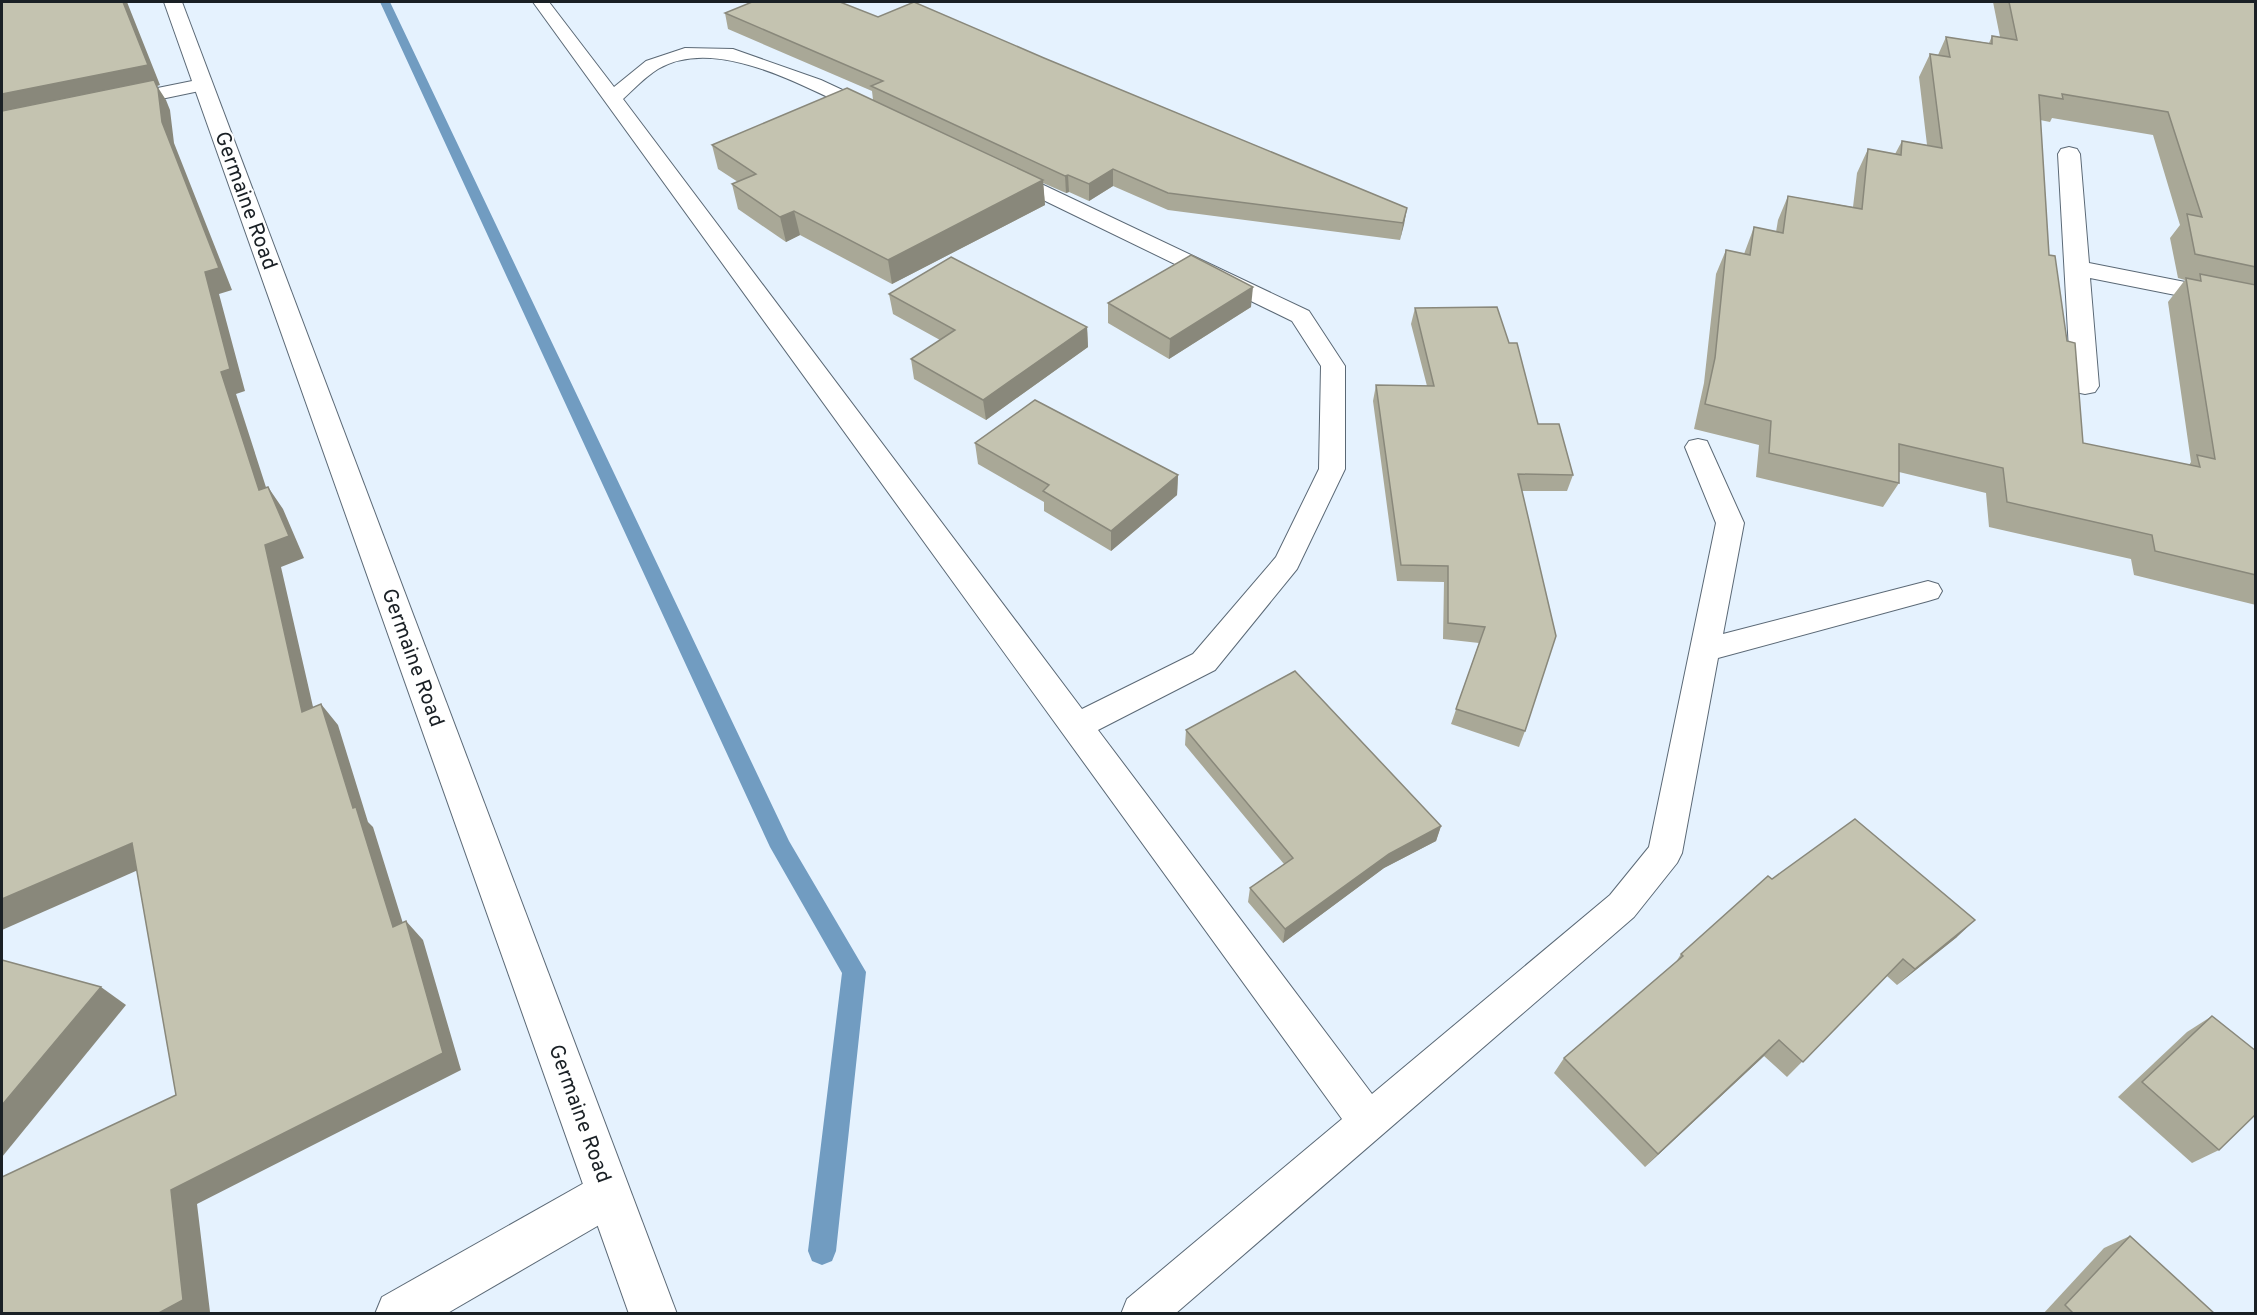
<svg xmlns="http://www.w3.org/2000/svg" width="2257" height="1315" font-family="Overpass,sans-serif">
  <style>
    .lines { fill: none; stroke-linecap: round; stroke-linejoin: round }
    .stream { fill: #719cc1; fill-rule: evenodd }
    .service-casing { stroke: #5b6976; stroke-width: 2 }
    .minor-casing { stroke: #5b6976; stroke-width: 2 }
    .tertiary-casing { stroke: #5b6976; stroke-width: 2 }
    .service { fill: #fff; fill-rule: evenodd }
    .minor { fill: #fff; fill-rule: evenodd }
    .tertiary { fill: #fff; fill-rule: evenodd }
    .wall { fill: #a9a897; fill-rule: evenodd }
    .shaded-wall { fill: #89887b }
    .building { fill: #c4c3b0; stroke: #89887b; stroke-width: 1.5 }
    .labels { text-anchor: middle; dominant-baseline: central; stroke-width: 4.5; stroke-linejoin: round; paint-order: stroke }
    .street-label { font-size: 21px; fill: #1a2025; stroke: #fff }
  </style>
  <rect width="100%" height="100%" fill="#e5f2fe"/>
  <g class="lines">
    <!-- stream -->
    <polygon class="stream" points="380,2 390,2 789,841 866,972 836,1251 832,1261 822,1265 812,1261 808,1251 842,973 770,847"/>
    <!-- service casing -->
    <g class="service-casing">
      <path id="service" d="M 533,2 L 549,2 L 614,87 L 646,61 L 685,48 L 733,49 L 821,80 L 879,107 L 882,111 L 879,115 C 864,119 849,107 836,101 C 787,78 710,38 658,69 C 645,77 634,89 623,99 L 1082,709 L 1193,654 L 1276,557 L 1319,469 L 1321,366 L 1292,321 L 1000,179 L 997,175 L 1000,171 L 1014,171 L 1309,311 L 1345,366 L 1345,469 L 1297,569 L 1215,670 L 1098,730 L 1372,1094 L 1610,895 L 1649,847 L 1716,523 L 1685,447 L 1689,441 L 1698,439 L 1707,441 L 1744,523 L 1723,634 L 1928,581 L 1938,584 L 1942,591 L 1938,598 L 1928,601 L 1718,658 L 1682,853 L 1677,863 L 1634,917 L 1175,1314 L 1121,1314 L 1127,1299 L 1342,1119 Z"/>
    </g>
    <!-- minor casing -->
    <g class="minor-casing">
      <g id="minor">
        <polygon points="202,79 209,81 212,85 209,89 118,108 111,106 108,102 111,98 118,96"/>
        <polygon points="2069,147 2077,149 2080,154 2089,263 2256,296 2256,311 2090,278 2099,386 2095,392 2085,394 2075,392 2071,386 2058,154 2061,149"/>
        <polygon points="609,1172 625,1178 631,1194 625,1210 446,1314 375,1314 382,1297 593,1178"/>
      </g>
    </g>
    <!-- tertiary casing -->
    <g class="tertiary-casing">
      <polygon id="tertiary" points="164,2 182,2 677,1314 629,1314"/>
    </g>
    <!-- service -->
    <use href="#service" class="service"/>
    <!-- minor -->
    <use href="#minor" class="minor"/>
    <!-- tertiary -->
    <use href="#tertiary" class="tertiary"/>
  </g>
  <!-- wall -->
  <g class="wall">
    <path d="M 1993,2 L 2256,2 L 2256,605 L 2134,575 L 2131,559 L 1989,527 L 1986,493 L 1899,472 L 1899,483 L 1883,507 L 1756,477 L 1759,445 L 1694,429 L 1704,383 L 1716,274 L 1726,250 L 1744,254 L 1754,227 L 1776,232 L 1778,220 L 1788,196 L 1853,207 L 1857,173 L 1868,149 L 1895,154 L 1902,141 L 1927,145 L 1919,77 L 1930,54 L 1938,55 L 1946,37 L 1989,43 L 1992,36 L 2000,37 ZM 2052,118 L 2153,135 L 2180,225 L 2170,238 L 2178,278 L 2185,280 L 2168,302 L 2191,462 L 2189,465 L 2083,443 L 2049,255 L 2040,120 L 2050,122 Z"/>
    <polygon points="725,13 878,17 1044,58 1407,208 1400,240 1168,210 1113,186 1089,201 1069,192 1066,193 1043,183 1045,205 892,284 800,235 786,242 738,209 732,184 738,182 718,169 712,145 873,100 872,91 728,29"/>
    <polygon points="889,294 1087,327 1088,347 986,420 914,379 911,359 940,340 893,314"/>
    <polygon points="1108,303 1251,307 1169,359 1108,323"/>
    <polygon points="1415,308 1509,343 1538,424 1573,475 1567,491 1521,491 1525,731 1519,747 1451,724 1479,643 1443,639 1444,582 1397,581 1373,401 1376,385 1427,386 1411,324"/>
    <polygon points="975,443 1178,475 1177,495 1111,551 1044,511 1044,502 978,464"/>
    <polygon points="1186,730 1441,826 1436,841 1384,868 1283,943 1248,902 1250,888 1284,864 1185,745"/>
    <polygon points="1957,937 1897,985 1887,976 1787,1077 1764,1056 1645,1167 1554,1073 1564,1058 1676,962 1681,954"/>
    <polygon points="2212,1016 2219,1150 2192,1163 2118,1097 2187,1032"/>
    <polygon points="2130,1236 2215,1314 2043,1314 2104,1248"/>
  </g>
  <!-- shaded-wall -->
  <g class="shaded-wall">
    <polygon points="123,2 127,2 160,85 157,86 166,100 170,110 174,143 232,290 219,294 245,391 236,394 274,512 2,118 2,94"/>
    <polygon points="1113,169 1113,186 1089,201 1089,184"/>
    <polygon points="1068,175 1069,192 1066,193 1065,176"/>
    <polygon points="1043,180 1045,205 892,284 888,260"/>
    <polygon points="1407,208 1404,225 1400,240 1403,223"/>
    <polygon points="794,211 800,235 786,242 780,217"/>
    <polygon points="1253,287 1251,307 1169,359 1170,339"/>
    <polygon points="1087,327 1088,347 986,420 983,400"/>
    <polygon points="1178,475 1177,495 1111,551 1111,531"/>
    <polygon points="268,487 283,509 304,558 281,567 319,733 302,712 265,545"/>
    <polygon points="321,704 338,725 368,822 373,827 410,946 393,927 353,808"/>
    <polygon points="1441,826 1436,841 1384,868 1283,943 1285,929 1389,854"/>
    <polygon points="132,843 154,863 2,930 2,899"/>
    <polygon points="1975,920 1957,937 1897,985 1915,969"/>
    <polygon points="406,921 423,940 461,1070 197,1204 210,1312 207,1314 157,1314 171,1190"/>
    <polygon points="101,987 126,1005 2,1157 2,1105"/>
    <polygon points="1779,1040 1764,1056 1645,1167 1658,1154"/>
  </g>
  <!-- building -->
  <g class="building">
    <polygon points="2,2 123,2 148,65 2,94"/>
    <polygon points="752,2 840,2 878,17 914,2 1044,58 1407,208 1403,223 1168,193 1113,169 1089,184 1068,175 1065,176 871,86 883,81 725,13"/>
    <polygon points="2009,2 2256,2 2256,267 2195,254 2187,214 2202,217 2168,112 2062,94 2063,99 2039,95 2049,255 2055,256 2067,341 2075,343 2083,443 2200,467 2197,455 2215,459 2186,278 2201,281 2200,274 2256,285 2256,575 2155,551 2152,535 2007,502 2003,468 1899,444 1899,483 1769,453 1771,421 1705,404 1715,358 1726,250 1750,255 1754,227 1783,233 1788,196 1862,209 1868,149 1901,155 1902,141 1942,148 1930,54 1950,57 1946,37 1992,44 1992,36 2017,40"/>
    <polygon points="154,80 158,89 162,122 219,268 205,272 230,369 221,372 259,490 268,487 289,536 265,545 302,712 321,704 353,808 356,807 393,927 406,921 443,1053 171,1190 183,1300 157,1314 2,1314 2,1177 176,1095 132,843 2,899 2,111"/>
    <polygon points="847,88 1043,180 888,260 794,211 780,217 732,184 756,174 712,145"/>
    <polygon points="1191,255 1253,287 1170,339 1108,303"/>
    <polygon points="951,257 1087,327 983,400 911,359 955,330 889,294"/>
    <polygon points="1497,307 1509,343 1517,343 1538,424 1559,424 1573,475 1518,474 1556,636 1525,731 1456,709 1485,627 1448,623 1448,566 1401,565 1376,385 1434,386 1415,308"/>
    <polygon points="1035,400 1178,475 1111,531 1043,491 1049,485 975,443"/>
    <polygon points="1295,671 1441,826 1389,854 1285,929 1250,888 1293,858 1186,730"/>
    <polygon points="1855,819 1975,920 1915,969 1903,959 1803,1062 1779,1040 1658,1154 1564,1058 1683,956 1681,954 1768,876 1772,879"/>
    <polygon points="2,960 101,987 2,1105"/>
    <polygon points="2212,1016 2256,1051 2256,1114 2219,1150 2142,1082"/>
    <polygon points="2130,1236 2215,1314 2074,1314 2065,1305"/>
  </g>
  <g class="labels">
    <!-- street labels -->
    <g class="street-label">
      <text transform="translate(245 201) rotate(70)">Germaine Road</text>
      <text transform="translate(412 658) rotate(70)">Germaine Road</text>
      <text transform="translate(579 1114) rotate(70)">Germaine Road</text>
    </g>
  </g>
  <!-- border -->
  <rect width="2257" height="1315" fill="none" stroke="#1a2025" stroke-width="6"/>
</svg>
